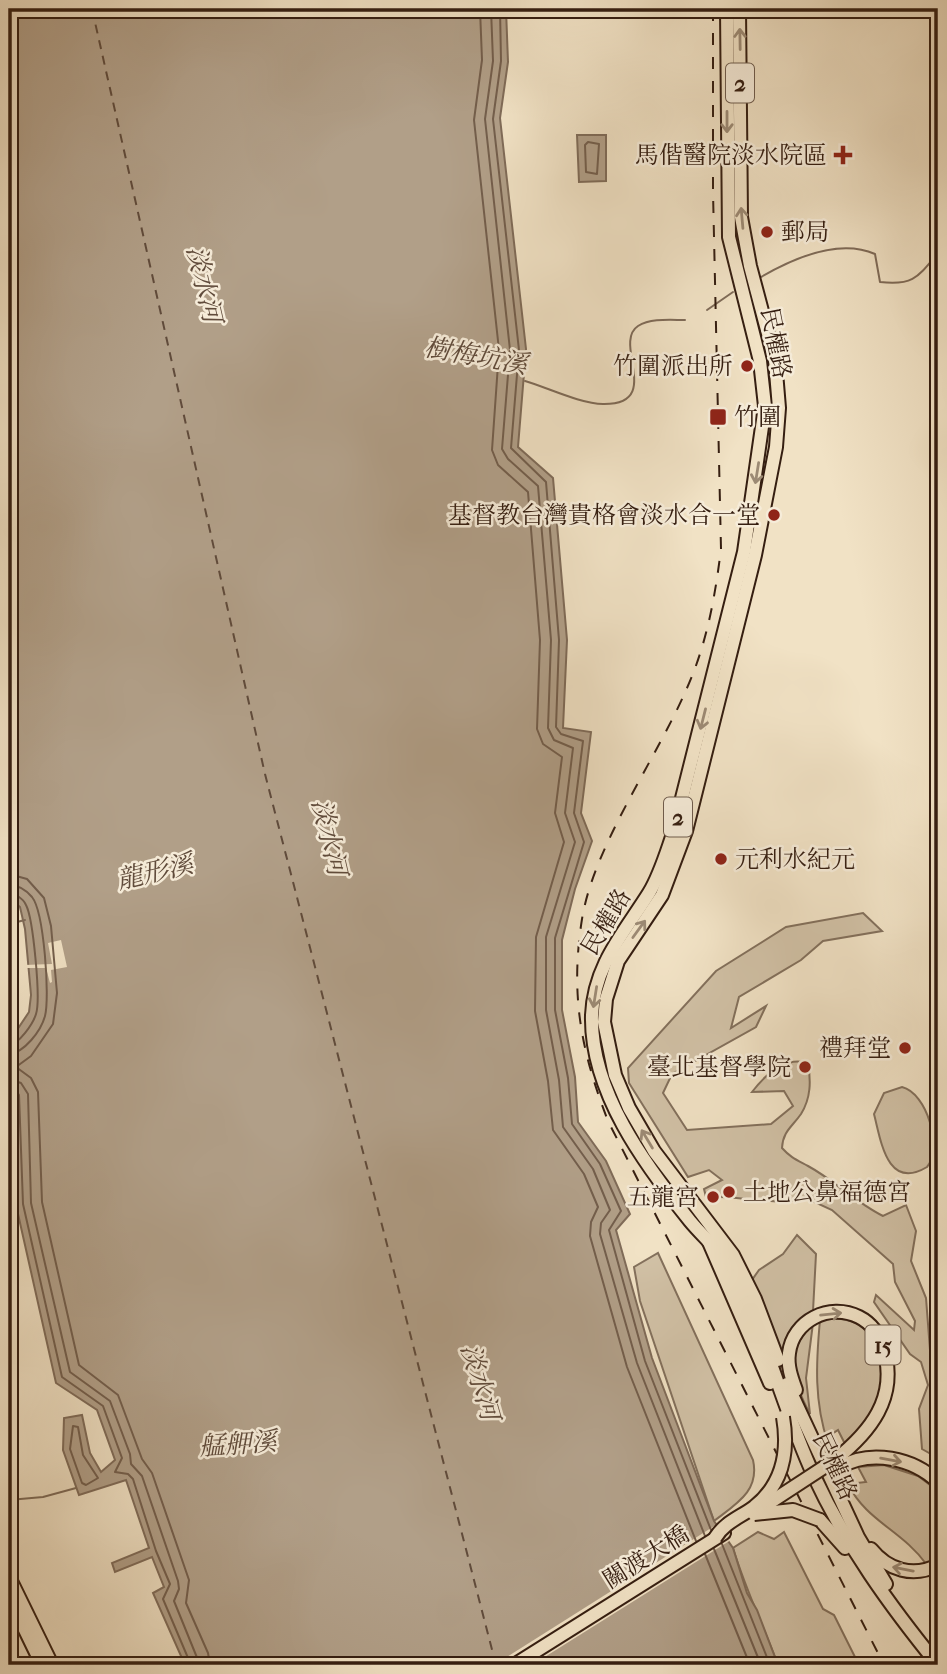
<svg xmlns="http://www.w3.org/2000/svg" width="947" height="1674" font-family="'IM FELL French Canon','Noto Serif TC',serif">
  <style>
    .green { fill: #d1c1a6; stroke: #83705c; stroke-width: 2 }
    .water { fill: #b19f88; stroke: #7f6b58; stroke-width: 2 }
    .pier { fill: #f1e2c5 }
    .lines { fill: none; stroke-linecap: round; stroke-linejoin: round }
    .shore { stroke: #735e4c; stroke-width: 2 }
    .stream { stroke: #7f6b58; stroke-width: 2 }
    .ferry { stroke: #604b3b; stroke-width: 2; stroke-dasharray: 9 7; stroke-linecap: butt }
    .primary-casing { stroke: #351e11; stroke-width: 16 }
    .primary { stroke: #f1e2c5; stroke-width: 12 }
    .rail { stroke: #351e11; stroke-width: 2; stroke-dasharray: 12 12; stroke-linecap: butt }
    .primary-bridge-casing { stroke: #351e11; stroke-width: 16; stroke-linecap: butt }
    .primary-bridge { stroke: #f1e2c5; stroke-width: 12 }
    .oneway { stroke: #9c8a74 }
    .poi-dot { fill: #8f2418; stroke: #f6ecd9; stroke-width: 2.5 }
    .labels { text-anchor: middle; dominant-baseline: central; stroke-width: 5; stroke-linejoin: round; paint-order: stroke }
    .shield { fill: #f6ecd9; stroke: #6f5c4d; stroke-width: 2 }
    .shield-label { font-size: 23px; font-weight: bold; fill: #351e11 }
    .poi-label { font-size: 24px; fill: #351e11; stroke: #f6ecd9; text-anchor: end }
    .street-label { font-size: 24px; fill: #351e11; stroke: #f6ecd9 }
    .water-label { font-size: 26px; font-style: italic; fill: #604b3b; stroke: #f6ecd9 }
  </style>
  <rect width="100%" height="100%" fill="#f1e2c5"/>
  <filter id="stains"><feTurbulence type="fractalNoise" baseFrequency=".00286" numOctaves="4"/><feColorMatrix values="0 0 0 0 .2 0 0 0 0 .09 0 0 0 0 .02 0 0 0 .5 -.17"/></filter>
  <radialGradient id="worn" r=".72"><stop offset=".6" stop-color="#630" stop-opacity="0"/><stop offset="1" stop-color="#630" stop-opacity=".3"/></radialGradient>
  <!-- green -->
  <g class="green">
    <path d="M 863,913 L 882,931 L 823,941 L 801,960 L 739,997 L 731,1028 L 766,1006 L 756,1027 L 672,1074 L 663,1093 L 687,1130 L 771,1124 L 793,1106 L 784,1091 L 752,1092 C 765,1075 785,1056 808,1063 C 811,1081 811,1098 801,1114 C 792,1127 783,1131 782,1148 C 791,1158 797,1160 808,1166 C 834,1180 855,1202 883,1216 L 906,1205 L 916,1231 L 911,1261 L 926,1298 L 930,1350 L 938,1353 L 934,1359 L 938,1373 L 938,1458 L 922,1449 L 919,1409 L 928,1385 L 921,1362 L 910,1354 L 874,1302 L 876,1295 L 914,1330 L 915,1321 L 895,1282 L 893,1264 L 832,1210 L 806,1198 C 775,1207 739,1195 706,1197 L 704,1189 L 722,1180 L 709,1170 L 688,1177 L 629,1083 L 628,1068 L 716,971 L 786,927 Z"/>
    <path d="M 902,1087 C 927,1093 943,1148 927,1167 C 887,1191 881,1141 874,1114 L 884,1093 Z"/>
    <polygon points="797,1235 816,1254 813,1311 804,1318 784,1359 752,1280 759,1270 783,1254"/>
    <path d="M 658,1253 L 753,1460 C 760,1491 736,1504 714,1521 L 640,1301 L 634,1267 Z"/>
    <path d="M 826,1318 C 863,1318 885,1335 883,1374 C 882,1380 883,1389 881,1396 C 874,1415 859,1430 845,1444 L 838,1430 L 832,1434 L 828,1443 C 814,1402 816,1363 820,1320 Z"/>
    <path d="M 813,1323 L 806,1378 L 810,1414 C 792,1380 783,1353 813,1323 Z"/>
    <path d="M 884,1465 L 918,1476 L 938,1491 L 938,1558 L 927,1565 C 903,1531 866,1521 848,1484 L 866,1482 L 858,1467 Z"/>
    <path d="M 758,1532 L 774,1539 L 784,1532 L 823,1609 L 834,1615 L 859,1665 L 778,1665 C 763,1625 745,1588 733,1548 Z"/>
  </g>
  <!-- water -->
  <g class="water">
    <polygon points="9,9 506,9 508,62 500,118 526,349 518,447 553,478 567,640 563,728 591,732 581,813 592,841 575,889 562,940 562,1010 575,1077 578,1122 606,1161 630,1214 616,1230 652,1358 714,1521 733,1548 747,1593 757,1610 778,1665 185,1665 153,1593 164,1587 152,1557 115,1572 112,1563 149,1548 126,1480 79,1495 63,1450 64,1418 82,1415 90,1453 101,1472 115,1460 97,1410 56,1383 16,1205 9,1042 29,1012 31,995 25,929 20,907 9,898"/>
    <polygon points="577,135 606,135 606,181 579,182"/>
  </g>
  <!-- pier -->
  <g class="pier">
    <polygon points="61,940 67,967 51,970 52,982 50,983 46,968 25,968 24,965 52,964 48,943"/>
    <polygon points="719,1523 731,1540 532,1665 494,1665"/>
  </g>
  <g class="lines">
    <!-- shore -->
    <g class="shore">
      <polyline points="480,9 482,60 474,120 499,350 492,450 498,465 528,492 540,640 537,729 543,744 562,757 555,813 564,842 536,937 535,1011 548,1081 553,1130 584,1174 598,1207 591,1222 590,1236 627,1367 696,1541"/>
      <polyline points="491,9 493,61 485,119 510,350 502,449 508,459 538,486 551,640 548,728 554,740 573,748 565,813 575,842 546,937 546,1010 559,1080 563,1127 593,1169 610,1210 601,1223 600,1234 637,1363 705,1536"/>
      <polyline points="500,9 501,61 493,119 519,350 511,448 546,482 559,640 556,727 561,734 583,741 574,813 584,842 555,938 555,1010 568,1078 572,1124 600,1164 621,1211 609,1230 645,1361 711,1530"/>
      <polygon points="588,142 599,144 597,174 586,172 585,145"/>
      <polyline points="9,874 27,879 44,898 51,926 57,993 53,1024 31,1056 16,1067 31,1078 38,1092 42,1202 79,1365 118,1395 142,1459 152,1473 189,1580 186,1603 208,1653 210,1665"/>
      <path d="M 9,885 C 18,885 26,890 32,897 C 44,912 50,997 45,1016 C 41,1031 24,1053 9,1054"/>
      <path d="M 9,893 C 15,894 23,898 26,905 C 33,918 41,999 36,1014 C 33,1024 19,1044 9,1045"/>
      <polyline points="9,1079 21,1083 28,1094 31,1203 70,1372 110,1401 130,1454 131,1464 142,1476 178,1581 179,1589 174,1601 200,1665"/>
      <polyline points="9,1088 16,1090 19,1095 23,1204 62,1377 103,1406 122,1458 115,1472 128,1474 133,1479 156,1551 170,1584 163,1599 191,1665"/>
      <polygon points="73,1426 78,1427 83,1455 98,1478 86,1485 82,1483 70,1449"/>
      <polyline points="722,1544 770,1665"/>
      <polyline points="714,1549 761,1665"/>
      <polyline points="705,1554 750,1665"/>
    </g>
    <!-- stream -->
    <g class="stream">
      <path d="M 761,277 C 792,259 839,238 875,254 L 880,282 C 913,286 918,277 938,253"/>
      <polyline points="707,310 733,292"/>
      <path d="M 525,381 C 546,387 581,404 603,404 C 664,405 612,343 638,326 C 651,318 670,320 685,320"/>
      <polyline points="9,924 25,920"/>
      <polyline points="9,1500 43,1497 76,1488"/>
    </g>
    <!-- ferry -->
    <polyline class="ferry" points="92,9 265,774 496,1665"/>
    <!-- primary casing -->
    <g class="primary-casing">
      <g id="primary">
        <path d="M 727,9 L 729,237 L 760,361 L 765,406 L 744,552 L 673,834 C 666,854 660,875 649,893 C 624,933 594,965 592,1015 C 590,1091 645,1165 690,1221 C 704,1238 721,1251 731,1270 C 766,1335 783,1409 814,1476 C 846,1545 890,1606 938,1665"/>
        <polyline points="739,9 741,217 750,266 775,360 779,408 776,447 755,555 686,831 662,895 618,961 606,999 604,1022 615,1075 629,1108 654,1151 733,1255 755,1299 778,1360"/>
        <polyline points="709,1242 770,1383"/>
        <polyline points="787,1384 858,1537 886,1584"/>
        <path d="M 796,1390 C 792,1379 787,1366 789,1353 C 793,1321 829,1302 859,1317 C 873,1324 880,1336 884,1350 C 898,1398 870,1432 835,1460"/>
        <path d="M 840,1467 C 871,1449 913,1458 938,1482"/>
        <polyline points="820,1520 845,1548"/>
        <path d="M 871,1549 C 888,1570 913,1578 938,1565"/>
        <polyline points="9,1577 52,1665"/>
        <polyline points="9,1597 42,1665"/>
        <polyline points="514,1665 724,1533"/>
      </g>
    </g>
    <!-- primary -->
    <use href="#primary" class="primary"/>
    <!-- rail -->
    <path class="rail" d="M 713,9 L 713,192 L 721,549 C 715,597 707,643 687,688 C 657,758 594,845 582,919 C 570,995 581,1051 608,1121 L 884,1665"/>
    <!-- primary-bridge casing -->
    <g class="primary-bridge-casing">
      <g id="primary-bridge">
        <polyline points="754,1513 835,1460"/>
        <polyline points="754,1514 793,1510 820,1520"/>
        <path d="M 715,1538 C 725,1522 739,1518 754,1507 C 783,1484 789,1452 783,1417"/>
      </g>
    </g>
    <!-- primary-bridge -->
    <use href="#primary-bridge" class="primary-bridge"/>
  </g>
  <!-- one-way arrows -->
  <defs><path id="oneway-shaft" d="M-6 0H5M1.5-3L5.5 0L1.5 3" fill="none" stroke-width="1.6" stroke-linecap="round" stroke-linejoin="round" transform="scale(1.75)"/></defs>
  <g class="oneway">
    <use href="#oneway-shaft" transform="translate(740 39) rotate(-91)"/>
    <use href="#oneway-shaft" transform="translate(727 122) rotate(90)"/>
    <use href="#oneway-shaft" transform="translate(742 218) rotate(-95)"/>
    <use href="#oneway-shaft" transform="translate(757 473) rotate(99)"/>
    <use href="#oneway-shaft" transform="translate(703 719) rotate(104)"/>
    <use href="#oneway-shaft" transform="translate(639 929) rotate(-54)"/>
    <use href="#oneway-shaft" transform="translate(595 997) rotate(99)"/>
    <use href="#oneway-shaft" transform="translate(647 1139) rotate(-121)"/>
    <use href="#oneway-shaft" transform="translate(831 1314) rotate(-6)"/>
    <use href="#oneway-shaft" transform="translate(891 1460) rotate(10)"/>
    <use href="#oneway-shaft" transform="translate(903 1569) rotate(-169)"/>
  </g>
  <!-- markers -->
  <g class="poi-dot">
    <path d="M839.5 144.5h7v7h7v7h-7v7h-7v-7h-7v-7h7z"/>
    <circle cx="767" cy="232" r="7"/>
    <circle cx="747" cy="366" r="7"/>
    <rect x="709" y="408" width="18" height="18" rx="3.5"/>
    <circle cx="774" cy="515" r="7"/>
    <circle cx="721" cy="859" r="7"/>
    <circle cx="905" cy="1048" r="7"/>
    <circle cx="805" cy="1067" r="7"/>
    <circle cx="729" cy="1192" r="7"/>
    <circle cx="713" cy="1197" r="7"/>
  </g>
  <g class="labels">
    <!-- shield labels -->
    <g class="shield">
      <rect x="726" y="63.5" width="28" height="39" rx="5"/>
      <rect x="664" y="797.5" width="28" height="39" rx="5"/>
      <rect x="865.5" y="1325.5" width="35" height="39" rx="5"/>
    </g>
    <g class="shield-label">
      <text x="740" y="83">2</text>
      <text x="678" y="817">2</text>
      <text x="883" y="1345">15</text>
    </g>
    <!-- poi labels -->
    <g class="poi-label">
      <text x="827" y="155">馬偕醫院淡水院區</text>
      <text x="781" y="232" text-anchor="start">郵局</text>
      <text x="733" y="366">竹圍派出所</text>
      <text x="734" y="417" text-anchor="start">竹圍</text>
      <text x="760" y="515">基督教台灣貴格會淡水合一堂</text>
      <text x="735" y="859" text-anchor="start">元利水紀元</text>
      <text x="891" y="1048">禮拜堂</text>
      <text x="791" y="1067">臺北基督學院</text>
      <text x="743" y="1192" text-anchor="start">土地公鼻福德宮</text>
      <text x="699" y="1197">五龍宮</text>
    </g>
    <!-- street labels -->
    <g class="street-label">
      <text transform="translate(776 343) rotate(79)">民權路</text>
      <text transform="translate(606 922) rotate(-59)">民權路</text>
      <text transform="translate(835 1466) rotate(65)">民權路</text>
      <text transform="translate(646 1557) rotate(-32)">關渡大橋</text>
    </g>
    <!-- water labels -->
    <g class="water-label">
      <text transform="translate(204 284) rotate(77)">淡水河</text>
      <text transform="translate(476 356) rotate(10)">樹梅坑溪</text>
      <text transform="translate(329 837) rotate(77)">淡水河</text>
      <text transform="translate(155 872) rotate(-13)">龍形溪</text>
      <text transform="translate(480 1382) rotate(74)">淡水河</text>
      <text transform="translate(238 1444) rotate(-4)">艋舺溪</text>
    </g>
  </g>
  <!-- margin -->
  <rect width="947" height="1674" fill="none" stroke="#f1e2c5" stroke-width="35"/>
  <rect x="10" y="10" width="926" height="1653" fill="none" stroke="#351e11" stroke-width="3.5"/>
  <rect x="18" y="18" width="912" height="1639" fill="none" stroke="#351e11" stroke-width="2"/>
  <rect width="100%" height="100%" filter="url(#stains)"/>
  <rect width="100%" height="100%" fill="url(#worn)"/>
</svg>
